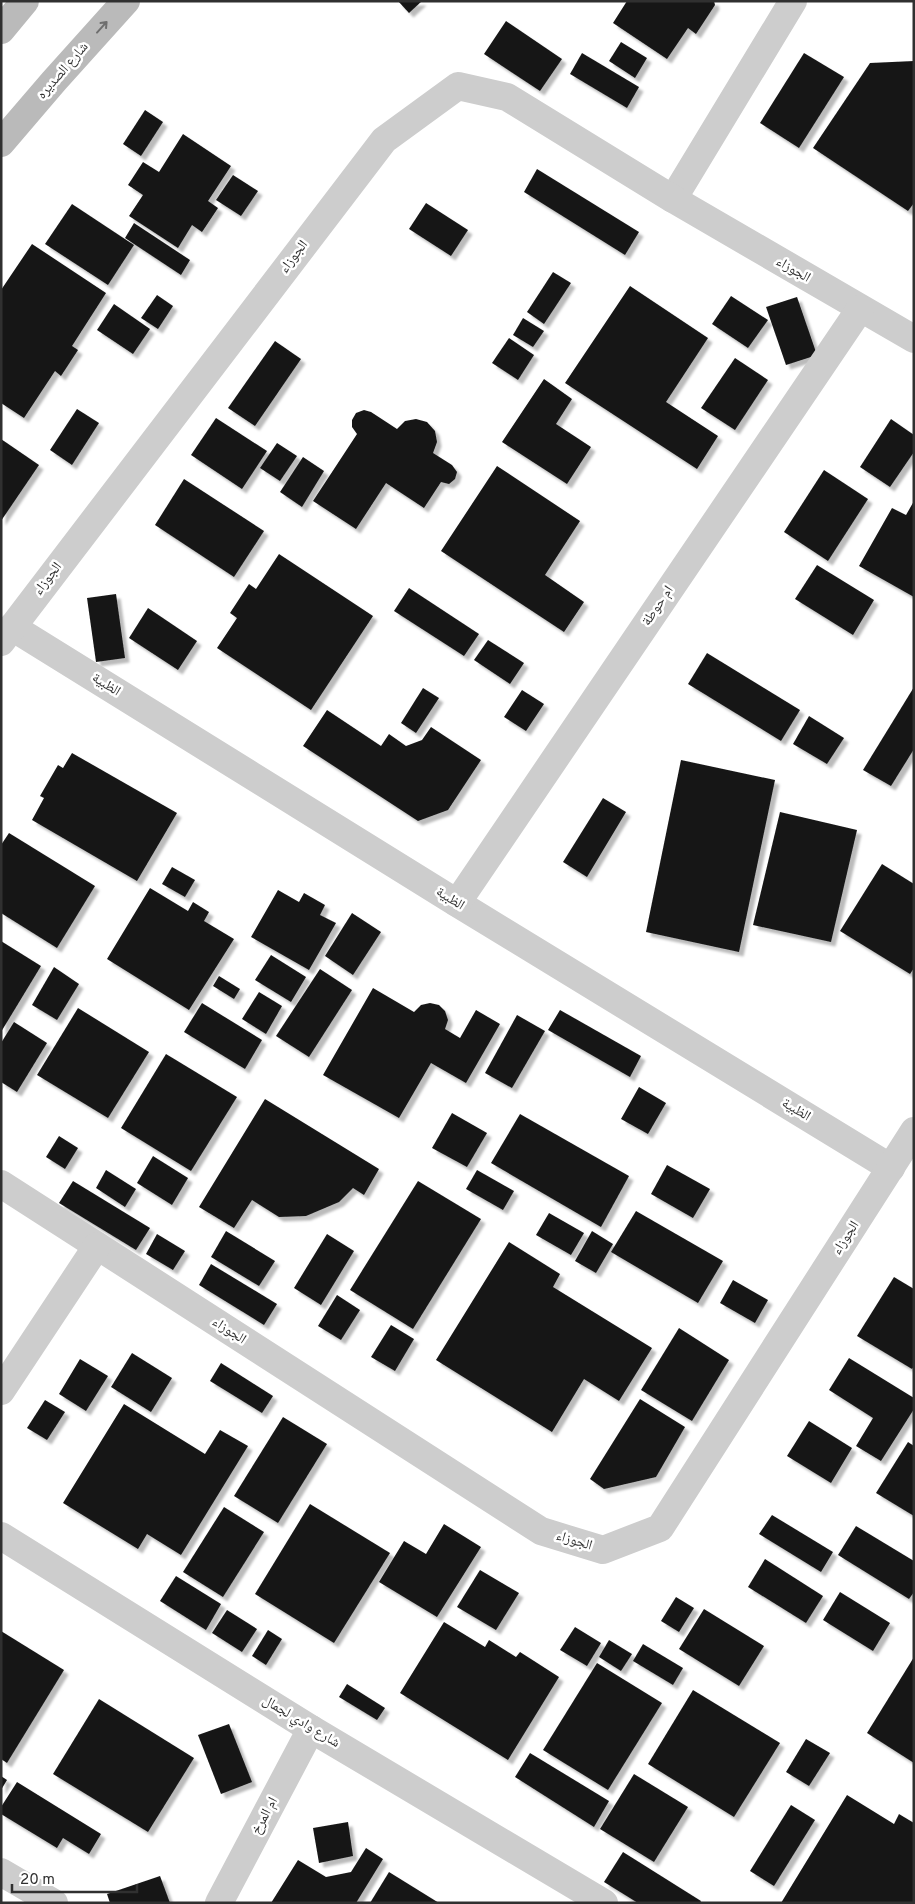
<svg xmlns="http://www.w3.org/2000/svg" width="915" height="1904" font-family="Overpass,'Noto Naskh Arabic',sans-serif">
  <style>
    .building { fill: #171717; filter: url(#shadow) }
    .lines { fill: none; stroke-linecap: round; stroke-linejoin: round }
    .street { stroke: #cdcdcd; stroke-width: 28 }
    .secondary { stroke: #bababa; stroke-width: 28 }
    .oneway { stroke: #6e6e6e }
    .labels { text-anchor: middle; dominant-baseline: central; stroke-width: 5; stroke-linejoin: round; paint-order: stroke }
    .street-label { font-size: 14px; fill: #303030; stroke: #fff }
  </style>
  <defs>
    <filter id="shadow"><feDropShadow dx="4.5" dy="4.5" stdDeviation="1" flood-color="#0004"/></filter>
  </defs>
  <rect width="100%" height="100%" fill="#fff"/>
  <!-- building -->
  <g class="building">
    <polygon points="398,1 422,1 409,13"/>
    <polygon points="627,1 714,1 715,5 696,34 688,28 667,59 613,23"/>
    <polygon points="506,21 562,59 540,91 484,54"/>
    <polygon points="621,42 647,58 635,78 609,61"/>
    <polygon points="582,53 639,87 627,108 570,74"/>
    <polygon points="804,53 844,77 799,148 760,123"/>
    <polygon points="914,61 914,203 908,211 813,148 870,63"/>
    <polygon points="145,110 163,122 141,156 123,144"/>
    <polygon points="183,134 231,166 208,201 218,208 202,232 192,225 178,248 129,216 143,195 128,185 143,162 159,172"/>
    <polygon points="537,169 639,232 625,255 524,192"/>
    <polygon points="233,175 258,191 241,216 216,200"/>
    <polygon points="426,203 468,230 451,256 409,229"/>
    <polygon points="72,204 134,245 108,285 45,244"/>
    <polygon points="134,223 190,260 181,275 125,238"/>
    <polygon points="32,244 106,293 72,346 78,350 61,376 55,371 24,418 1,403 1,290"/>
    <polygon points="553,272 571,283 544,324 527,312"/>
    <polygon points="630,286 708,338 666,402 718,436 697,469 565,383"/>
    <polygon points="157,295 173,306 158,329 141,318"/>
    <polygon points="731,296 768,320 748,348 712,324"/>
    <polygon points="797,297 817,355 786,365 766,307"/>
    <polygon points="114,304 150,329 133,354 97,330"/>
    <polygon points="523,318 544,331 533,347 513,335"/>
    <polygon points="509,338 534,355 518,380 492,363"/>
    <polygon points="275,341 301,359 255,426 228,408"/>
    <polygon points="735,358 768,380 735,430 701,408"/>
    <polygon points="544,379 572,399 556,424 591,447 567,484 502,442"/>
    <polygon points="77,409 99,423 72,465 50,450"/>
    <polygon points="364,410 371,412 397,429 405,421 416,419 427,422 435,431 437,442 433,453 452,465 457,472 455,479 449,484 441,482 424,508 386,483 356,529 313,501 357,434 352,427 352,420 356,413"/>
    <polygon points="216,418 267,451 242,489 191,455"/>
    <polygon points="891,419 914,435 914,452 890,487 860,467"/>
    <polygon points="1,439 39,465 1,521"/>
    <polygon points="277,443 297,456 280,481 260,468"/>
    <polygon points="303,457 324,471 302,507 280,492"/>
    <polygon points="497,466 580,521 545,575 584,602 564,632 441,551"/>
    <polygon points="824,470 868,499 828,561 784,532"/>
    <polygon points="184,479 264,531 234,577 155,525"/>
    <polygon points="914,501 914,597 859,566 892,508 906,515"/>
    <polygon points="279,554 373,616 311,710 217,648 237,618 230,613 249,584 256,589"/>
    <polygon points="817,565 874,600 853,635 795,599"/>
    <polygon points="409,588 479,634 464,656 394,611"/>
    <polygon points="116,594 125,658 96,662 87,598"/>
    <polygon points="148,608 197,641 178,670 129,638"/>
    <polygon points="488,640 524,663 510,684 474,660"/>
    <polygon points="707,653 800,710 781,741 688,684"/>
    <polygon points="914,687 914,749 891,786 863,770"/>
    <polygon points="423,688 439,698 416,733 401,723"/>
    <polygon points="522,690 544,704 526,731 504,717"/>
    <polygon points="327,710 381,746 389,734 406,746 422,740 431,727 481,760 448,810 418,821 303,746"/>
    <polygon points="809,716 844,738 827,764 793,744"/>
    <polygon points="72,753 177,813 137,881 32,820 44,798 40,796 58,765 63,768"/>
    <polygon points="681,760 775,780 739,952 646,932"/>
    <polygon points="603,798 626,812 587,877 563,862"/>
    <polygon points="780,812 857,830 831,942 753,925"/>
    <polygon points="9,833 95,886 57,948 1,913 1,845"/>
    <polygon points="882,864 914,884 914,968 910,974 840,931"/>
    <polygon points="172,867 195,880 185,897 162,884"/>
    <polygon points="150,888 188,911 193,902 209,912 204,921 234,939 189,1010 107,959"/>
    <polygon points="278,890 299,902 304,893 325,905 320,915 336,923 309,970 251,937"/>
    <polygon points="352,913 381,932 353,975 325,956"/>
    <polygon points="1,941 41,966 1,1032"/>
    <polygon points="271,955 306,977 291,1002 255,980"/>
    <polygon points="54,967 79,984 57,1020 32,1005"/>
    <polygon points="320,969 352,990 309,1057 276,1036"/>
    <polygon points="219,976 240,989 234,999 213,986"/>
    <polygon points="373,988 414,1012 421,1005 430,1003 439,1005 445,1011 448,1020 445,1029 460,1038 476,1010 500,1024 466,1083 431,1063 399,1118 323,1075"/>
    <polygon points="259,992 282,1006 266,1034 242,1019"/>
    <polygon points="202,1003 262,1040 245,1069 184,1032"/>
    <polygon points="78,1008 149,1052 108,1118 37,1075"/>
    <polygon points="560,1010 641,1056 630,1077 548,1030"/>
    <polygon points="517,1015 545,1031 512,1088 485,1073"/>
    <polygon points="14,1022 47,1043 17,1092 1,1082 1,1043"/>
    <polygon points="166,1054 237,1097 191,1171 121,1128"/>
    <polygon points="639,1087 666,1103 648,1134 621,1119"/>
    <polygon points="265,1099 379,1169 364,1195 353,1188 339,1202 306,1216 279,1217 252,1200 234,1228 199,1207"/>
    <polygon points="452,1113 487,1133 467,1167 432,1148"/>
    <polygon points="520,1114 629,1176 601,1227 491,1163"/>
    <polygon points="59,1136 78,1148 65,1169 46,1157"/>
    <polygon points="153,1156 188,1178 172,1205 137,1183"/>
    <polygon points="667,1165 710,1189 693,1218 651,1194"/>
    <polygon points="106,1170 136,1189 125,1207 96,1188"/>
    <polygon points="477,1170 514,1191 503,1210 466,1189"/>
    <polygon points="73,1181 150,1228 136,1250 59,1203"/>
    <polygon points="418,1181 481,1219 413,1329 350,1290"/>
    <polygon points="636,1211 723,1261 698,1303 611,1252"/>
    <polygon points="549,1213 584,1233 571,1255 536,1235"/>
    <polygon points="226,1231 275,1261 259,1286 211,1257"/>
    <polygon points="592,1231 613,1244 596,1273 575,1261"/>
    <polygon points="157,1234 185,1251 173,1270 146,1254"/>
    <polygon points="327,1234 354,1251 321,1305 294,1288"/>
    <polygon points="509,1242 560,1274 553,1287 652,1348 619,1401 584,1379 552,1432 436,1360"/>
    <polygon points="211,1264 277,1304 264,1325 199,1285"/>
    <polygon points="894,1277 914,1289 914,1366 912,1369 857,1336"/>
    <polygon points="733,1280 768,1300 755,1323 720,1303"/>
    <polygon points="337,1295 360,1310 341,1340 318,1326"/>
    <polygon points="391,1325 414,1339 395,1371 371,1357"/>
    <polygon points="679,1328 729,1360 692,1421 641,1390"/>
    <polygon points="132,1353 172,1378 151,1412 111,1387"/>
    <polygon points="849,1358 914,1398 914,1409 881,1461 856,1446 873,1418 829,1390"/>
    <polygon points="80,1359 108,1376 86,1411 59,1394"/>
    <polygon points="221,1363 273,1396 262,1413 210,1381"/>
    <polygon points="640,1399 685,1427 656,1477 604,1489 590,1479"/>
    <polygon points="45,1400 65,1412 47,1440 27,1428"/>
    <polygon points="124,1404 205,1454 220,1430 248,1446 181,1555 147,1534 138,1549 63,1503"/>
    <polygon points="283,1417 327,1444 278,1523 234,1496"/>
    <polygon points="809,1421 852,1448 831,1483 787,1456"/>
    <polygon points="908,1442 914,1446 914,1516 876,1493"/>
    <polygon points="310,1504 390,1553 334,1643 255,1594"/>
    <polygon points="224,1507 264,1532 223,1597 183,1572"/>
    <polygon points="772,1515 833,1552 821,1572 759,1534"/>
    <polygon points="444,1524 481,1547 437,1617 379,1582 404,1541 426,1554"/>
    <polygon points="856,1526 914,1561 914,1592 909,1599 838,1555"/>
    <polygon points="765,1559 823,1596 806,1623 748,1587"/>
    <polygon points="480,1570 519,1593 496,1630 457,1607"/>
    <polygon points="176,1576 221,1604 206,1630 160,1601"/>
    <polygon points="840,1592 890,1623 873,1651 823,1620"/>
    <polygon points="676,1597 694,1608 679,1632 661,1621"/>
    <polygon points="704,1609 764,1646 739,1686 679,1649"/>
    <polygon points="227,1610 257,1629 242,1652 212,1633"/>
    <polygon points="444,1622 485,1647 489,1640 516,1657 520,1652 559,1677 508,1760 400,1693"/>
    <polygon points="575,1627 601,1643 587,1666 560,1650"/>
    <polygon points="268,1630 282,1639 266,1665 252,1656"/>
    <polygon points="1,1631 64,1670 7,1763 1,1759"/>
    <polygon points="609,1640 632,1654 621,1671 599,1657"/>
    <polygon points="643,1644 683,1668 673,1685 633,1661"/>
    <polygon points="914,1657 914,1763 867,1733"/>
    <polygon points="597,1663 662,1703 608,1790 543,1750"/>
    <polygon points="347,1684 385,1708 377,1720 339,1697"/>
    <polygon points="693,1690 780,1743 734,1817 648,1764"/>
    <polygon points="99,1699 194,1758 148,1832 53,1774"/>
    <polygon points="229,1724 252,1782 221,1794 198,1735"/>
    <polygon points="806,1739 830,1753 809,1786 786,1772"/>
    <polygon points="530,1753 609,1801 594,1827 515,1777"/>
    <polygon points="634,1774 688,1807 654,1862 600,1829"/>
    <polygon points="1,1776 7,1780 1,1790"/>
    <polygon points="17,1782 101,1834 89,1854 63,1838 57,1848 1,1814 1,1807"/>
    <polygon points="847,1795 894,1824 899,1814 914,1823 914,1903 781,1903"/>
    <polygon points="791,1805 815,1820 774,1886 750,1871"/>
    <polygon points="348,1822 353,1856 319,1863 313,1828"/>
    <polygon points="366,1848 383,1859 356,1903 271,1903 298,1860 326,1877 351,1872"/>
    <polygon points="623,1852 701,1901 700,1903 638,1903 604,1882"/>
    <polygon points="389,1872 439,1903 370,1903"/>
    <polygon points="160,1876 170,1903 110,1903 107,1894"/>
  </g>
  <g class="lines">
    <!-- street -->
    <g class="street">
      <polyline points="673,199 793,1"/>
      <polyline points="12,627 457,903 891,1168"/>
      <polyline points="1,642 384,140 458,86 507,97 673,199 914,339"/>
      <polyline points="457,903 860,309"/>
      <polyline points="1,1184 541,1531 603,1550 660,1528 914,1131"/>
      <polyline points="1,1391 97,1246"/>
      <polyline points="1,1536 311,1729 604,1903"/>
      <polyline points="1,1872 54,1903"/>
      <polyline points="219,1903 311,1729"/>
    </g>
    <!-- secondary -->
    <g class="secondary">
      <polyline points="1,30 25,1"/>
      <polyline points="1,143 54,81 126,1"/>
    </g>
  </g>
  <!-- one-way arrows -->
  <defs><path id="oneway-shaft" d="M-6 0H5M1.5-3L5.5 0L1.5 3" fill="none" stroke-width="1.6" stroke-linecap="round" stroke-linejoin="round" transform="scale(1.25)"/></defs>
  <use class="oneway" href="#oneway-shaft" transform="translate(102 27) rotate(-48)"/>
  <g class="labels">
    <!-- street labels -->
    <g class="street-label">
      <text transform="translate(63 71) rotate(-49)">شارع الصديره</text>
      <text transform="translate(294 257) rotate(-53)">الجوزاء</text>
      <text transform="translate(793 270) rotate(30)">الجوزاء</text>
      <text transform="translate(48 579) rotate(-53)">الجوزاء</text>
      <text transform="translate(658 606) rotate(-56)">ام حوطة</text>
      <text transform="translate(106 685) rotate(32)">الظبية</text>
      <text transform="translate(450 899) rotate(32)">الظبية</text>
      <text transform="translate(796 1110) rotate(31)">الظبية</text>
      <text transform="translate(846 1238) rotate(-57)">الجوزاء</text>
      <text transform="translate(229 1331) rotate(33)">الجوزاء</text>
      <text transform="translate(574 1541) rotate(17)">الجوزاء</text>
      <text transform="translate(301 1722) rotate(31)">شارع وادي لجمال</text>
      <text transform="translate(265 1816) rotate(-62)">ام المرخ</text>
    </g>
  </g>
  <!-- border -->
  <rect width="915" height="1904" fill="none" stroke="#303030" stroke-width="5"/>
  <!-- scale -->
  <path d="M12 1884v8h125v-8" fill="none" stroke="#303030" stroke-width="2.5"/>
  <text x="20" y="1884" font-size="15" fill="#303030" stroke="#ffffff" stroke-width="4" paint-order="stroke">20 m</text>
</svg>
